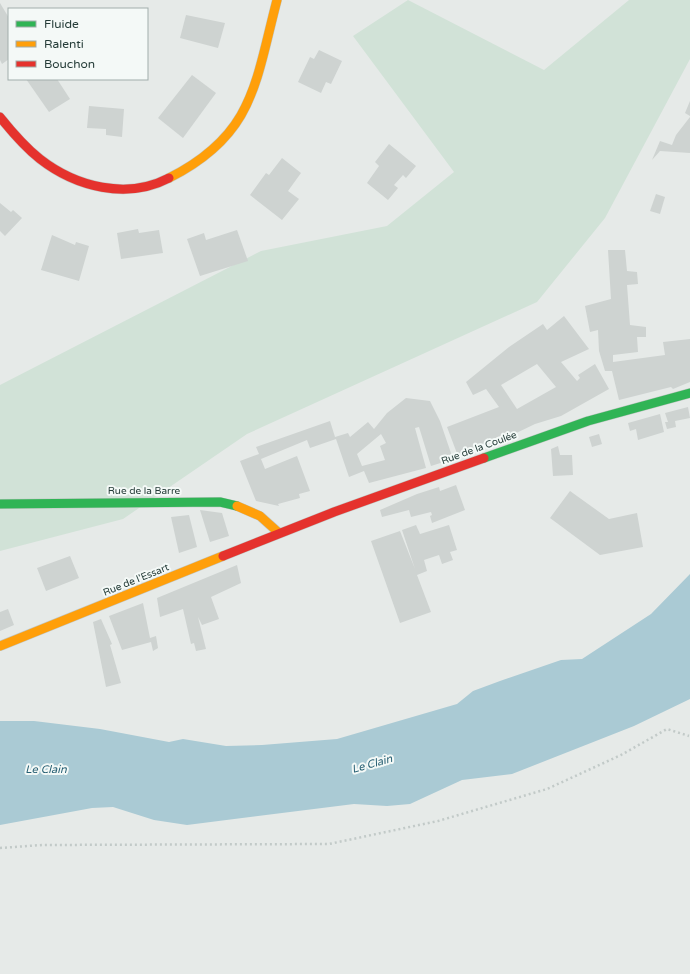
<svg xmlns="http://www.w3.org/2000/svg" width="690" height="974" font-family="'Varela Round',sans-serif">
  <style>
    .green { fill: #d1e2d7 }
    .water { fill: #aacad4 }
    .building { fill: #ced3d1; fill-rule: evenodd }
    .lines { fill: none; stroke-linecap: round; stroke-linejoin: round }
    .fast-casing { stroke: #c0c6c3; stroke-width: 10 }
    .slow-casing { stroke: #c0c6c3; stroke-width: 10 }
    .jam-casing { stroke: #c0c6c3; stroke-width: 10 }
    .path { stroke: #c2cac8; stroke-width: 2.5; stroke-dasharray: 2 3; stroke-linecap: butt }
    .fast { stroke: #30b455; stroke-width: 9 }
    .slow { stroke: #ff9f0a; stroke-width: 9 }
    .jam { stroke: #e5322d; stroke-width: 9 }
    .labels { text-anchor: middle; dominant-baseline: central; stroke-width: 4; stroke-linejoin: round; paint-order: stroke }
    .street-label { font-size: 10px; fill: #253c38; stroke: #f4f9f7 }
    .water-label { font-size: 11px; font-style: italic; fill: #255e72; stroke: #f4f9f7 }
  </style>
  <rect width="100%" height="100%" fill="#e6eae8"/>
  <!-- green -->
  <polygon class="green" points="408,0 544,70 629,0 690,0 690,59 605,218 537,302 247,434 123,519 0,551 0,385 261,251 387,226 454,172 353,36"/>
  <!-- water -->
  <polygon class="water" points="690,574 690,699 634,726 512,774 462,780 410,804 387,806 354,804 187,825 154,820 113,807 92,808 0,825 0,721 34,721 100,729 169,742 183,739 226,746 262,745 337,739 457,704 473,691 500,681 561,660 582,659 651,614"/>
  <!-- building -->
  <g class="building">
    <polygon points="0,3 9,18 9,59 2,64 0,60"/>
    <polygon points="186,15 225,23 218,48 180,38"/>
    <polygon points="319,50 342,61 331,84 326,82 321,93 298,82 310,57 314,59"/>
    <polygon points="192,75 216,93 183,138 158,118"/>
    <polygon points="26,79 57,79 70,99 49,112"/>
    <polygon points="690,101 690,116 685,113"/>
    <polygon points="89,106 124,109 122,137 106,135 106,129 87,128"/>
    <polygon points="690,117 690,153 660,151 652,160 660,141 672,145 676,135"/>
    <polygon points="389,144 416,166 406,178 403,175 394,185 398,188 388,200 367,183 379,166 375,162"/>
    <polygon points="282,158 301,173 288,191 299,199 282,220 250,195 266,173 269,175"/>
    <polygon points="656,194 665,197 660,214 650,211"/>
    <polygon points="0,203 11,212 13,210 22,218 5,236 0,231"/>
    <polygon points="138,229 139,233 159,230 163,253 121,259 117,233"/>
    <polygon points="237,230 248,261 200,276 187,239 204,233 206,240"/>
    <polygon points="52,235 75,245 76,242 89,246 79,281 41,270"/>
    <polygon points="608,250 625,250 627,271 637,272 638,284 627,285 630,325 646,327 646,337 637,337 638,352 613,355 613,362 665,355 663,342 690,339 690,382 673,389 671,387 619,400 612,371 605,371 599,351 598,330 590,332 585,306 611,299"/>
    <path d="M 564,316 L 589,349 L 561,362 L 577,381 L 580,378 L 578,375 L 595,364 L 609,389 L 561,416 L 535,424 L 504,439 L 502,435 L 458,456 L 447,427 L 499,407 L 486,389 L 473,395 L 466,382 L 509,347 L 543,324 L 547,330 ZM 537,364 L 556,387 L 517,409 L 501,385 Z"/>
    <path d="M 406,398 L 430,401 L 440,421 L 453,459 L 431,466 L 419,427 L 415,428 L 426,468 L 369,483 L 364,471 L 349,477 L 336,439 L 310,448 L 307,440 L 261,459 L 265,469 L 297,456 L 310,491 L 299,494 L 300,498 L 278,504 L 279,506 L 256,501 L 240,461 L 259,454 L 256,447 L 330,421 L 335,437 L 348,433 L 350,437 L 368,422 L 374,429 L 387,413 ZM 381,434 L 386,443 L 380,446 L 385,460 L 362,466 L 357,454 Z"/>
    <polygon points="688,407 690,418 675,421 676,427 667,429 665,422 668,422 665,413"/>
    <polygon points="660,414 664,432 638,440 636,429 630,431 628,423"/>
    <polygon points="599,434 602,444 592,447 589,437"/>
    <polygon points="558,446 560,455 572,455 573,475 553,476 551,449"/>
    <polygon points="456,485 465,510 432,523 430,516 432,515 431,512 411,517 409,510 382,517 380,510 417,494 439,487 440,491"/>
    <polygon points="570,491 609,519 637,513 643,547 600,555 550,518"/>
    <polygon points="200,510 222,513 229,536 210,542"/>
    <polygon points="189,515 197,547 179,553 171,517"/>
    <polygon points="416,525 420,534 449,525 457,550 450,552 453,560 442,564 439,555 424,560 427,571 417,575 431,612 400,623 371,541 400,531 415,569 402,530"/>
    <polygon points="70,556 79,578 46,591 37,568"/>
    <polygon points="237,565 241,583 211,597 219,619 202,625 198,617 206,649 196,651 194,643 191,644 183,609 160,617 157,598"/>
    <polygon points="143,603 150,638 156,636 158,648 153,651 151,642 122,650 109,616"/>
    <polygon points="8,609 14,625 0,631 0,612"/>
    <polygon points="101,619 112,644 110,645 121,683 106,687 93,622"/>
  </g>
  <g class="lines">
    <!-- fast casing -->
    <g class="fast-casing">
      <g id="fast">
        <polyline points="484,458 588,421 690,393"/>
        <polyline points="0,504 220,502 237,506"/>
      </g>
    </g>
    <!-- slow casing -->
    <g class="slow-casing">
      <g id="slow">
        <path d="M 169,178 C 254,135 255,84 277,0"/>
        <polyline points="237,506 260,516 279,533"/>
        <polyline points="0,646 223,556"/>
      </g>
    </g>
    <!-- jam casing -->
    <g class="jam-casing">
      <g id="jam">
        <path d="M 0,117 C 12,132 25,147 40,159 C 76,187 127,200 169,178"/>
        <polyline points="223,556 334,512 484,458"/>
      </g>
    </g>
    <!-- path -->
    <polyline class="path" points="0,848 42,845 329,844 438,821 547,789 621,755 667,729 689,736"/>
    <!-- fast -->
    <use href="#fast" class="fast"/>
    <!-- slow -->
    <use href="#slow" class="slow"/>
    <!-- jam -->
    <use href="#jam" class="jam"/>
  </g>
  <g class="labels">
    <!-- street labels -->
    <g class="street-label">
      <text transform="translate(479 448) rotate(-20)">Rue de la Coulée</text>
      <text x="144" y="491">Rue de la Barre</text>
      <text transform="translate(136 580) rotate(-22)">Rue de l'Essart</text>
    </g>
    <!-- water labels -->
    <g class="water-label">
      <text transform="translate(372 764) rotate(-16)">Le Clain</text>
      <text x="46" y="769">Le Clain</text>
    </g>
  </g>
  <!-- legend -->
  <rect x="8" y="8" width="140" height="72" fill="#f4f9f7" stroke="#a1adab"/>
  <rect x="16" y="21" width="20" height="6" fill="#30b455" stroke="#a1adab"/>
  <text x="44" y="28" font-size="12" fill="#253c38">Fluide</text>
  <rect x="16" y="41" width="20" height="6" fill="#ff9f0a" stroke="#a1adab"/>
  <text x="44" y="48" font-size="12" fill="#253c38">Ralenti</text>
  <rect x="16" y="61" width="20" height="6" fill="#e5322d" stroke="#a1adab"/>
  <text x="44" y="68" font-size="12" fill="#253c38">Bouchon</text>
</svg>
